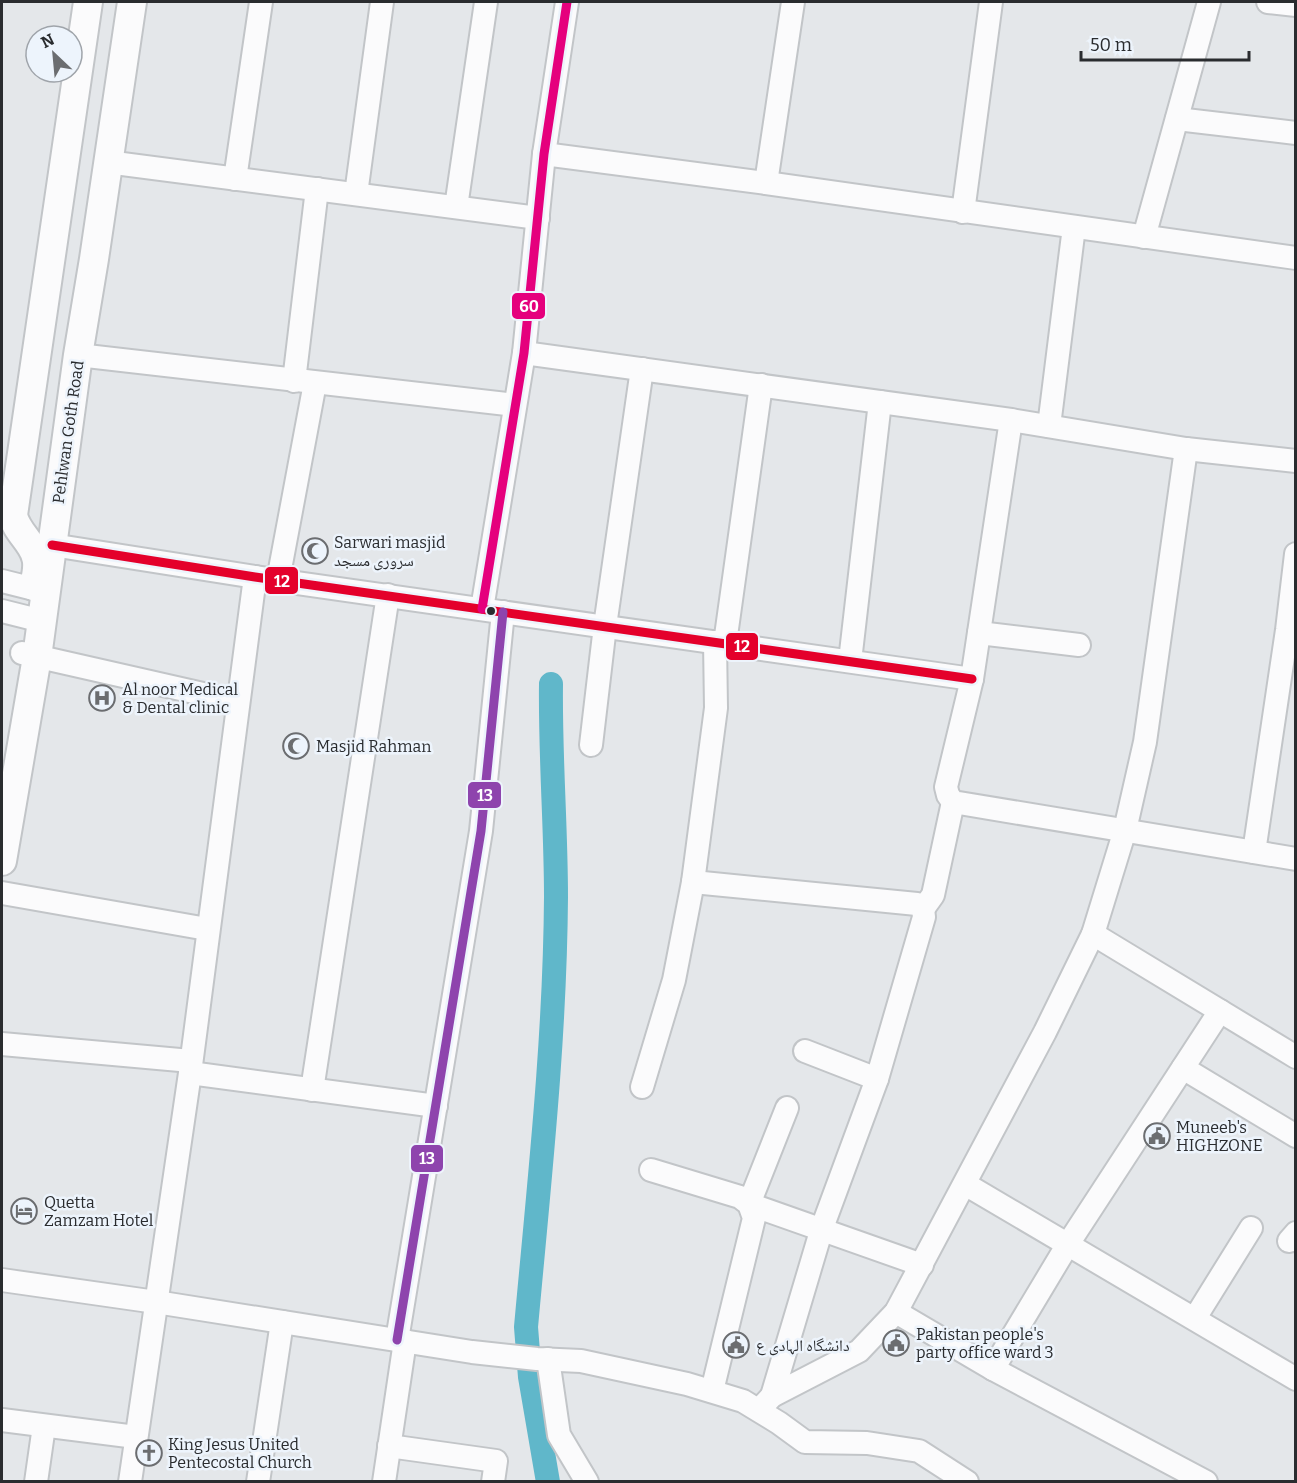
<svg xmlns="http://www.w3.org/2000/svg" width="1297" height="1483" font-family="Bitter,'Noto Naskh Arabic',serif">
  <style>
    .lines { fill: none; stroke-linecap: round; stroke-linejoin: round }
    .canal { stroke: #60b7ca; stroke-width: 24 }
    .minor-casing { stroke: #c2c5c8; stroke-width: 26 }
    .major-casing { stroke: #c2c5c8; stroke-width: 32 }
    .minor { stroke: #fbfbfc; stroke-width: 22 }
    .major { stroke: #fbfbfc; stroke-width: 28 }
    .bus-1-casing { stroke: #edf4fc; stroke-width: 14 }
    .bus-2-casing { stroke: #edf4fc; stroke-width: 14 }
    .bus-3-casing { stroke: #edf4fc; stroke-width: 14 }
    .bus-1 { stroke: #e4002b; stroke-width: 9 }
    .bus-2 { stroke: #e5007d; stroke-width: 9 }
    .bus-3 { stroke: #8e44ad; stroke-width: 9 }
    .bus-dot { fill: #2a2c2f; stroke: #edf4fc; stroke-width: 2 }
    .labels { text-anchor: middle; dominant-baseline: central; stroke-width: 5; stroke-linejoin: round; paint-order: stroke }
    .street-label { font-size: 16px; fill: #2a2c2f; stroke: #edf4fc }
    .poi-label { font-size: 16px; fill: #2a2c2f; stroke: #edf4fc; text-anchor: start }
    .line-badge { stroke: #edf4fc; stroke-width: 2 }
    .badge-label { font-size: 16px; text-anchor: middle; font-weight: bold; fill: #fff }
  </style>
  <rect width="100%" height="100%" fill="#e4e7ea"/>
  <g class="lines">
    <!-- canal -->
    <path class="canal" d="M 548,1482 L 530,1377 L 526,1327 C 539,1184 555,1041 556,897 C 556,826 550,756 551,684"/>
    <!-- minor casing -->
    <g class="minor-casing">
      <g id="minor">
        <polyline points="1268,2 1296,5"/>
        <polyline points="1177,119 1296,133"/>
        <polyline points="544,154 766,183 1296,258"/>
        <polyline points="107,162 538,218"/>
        <polyline points="235,179 261,2"/>
        <polyline points="766,183 793,2"/>
        <polyline points="356,194 382,2"/>
        <polyline points="456,207 486,2"/>
        <polyline points="963,212 991,2"/>
        <polyline points="1144,237 1209,2"/>
        <polyline points="524,353 1011,420 1186,449 1296,461"/>
        <polyline points="78,355 515,405"/>
        <polyline points="294,381 317,189"/>
        <polyline points="1011,420 972,679 946,787 948,795 953,802 1296,859"/>
        <polyline points="1049,426 1074,227"/>
        <polyline points="52,545 255,577 972,679"/>
        <polyline points="278,580 315,383"/>
        <polyline points="2,581 46,592"/>
        <polyline points="482,609 524,353 544,154 567,2"/>
        <polyline points="2,611 42,621"/>
        <polyline points="979,633 1079,645"/>
        <polyline points="725,643 761,385"/>
        <polyline points="22,653 238,702"/>
        <polyline points="850,661 880,402"/>
        <polyline points="591,745 605,626 642,369"/>
        <polyline points="1254,852 1287,630 1296,554"/>
        <polyline points="693,882 917,904 923,909 924,917 877,1079 822,1228 772,1396"/>
        <polyline points="2,893 207,929"/>
        <polyline points="923,909 933,895 953,802"/>
        <polyline points="1093,934 1296,1057"/>
        <polyline points="2,1044 191,1061"/>
        <polyline points="805,1051 877,1079"/>
        <polyline points="1183,1068 1296,1136"/>
        <polyline points="190,1073 436,1106"/>
        <polyline points="642,1087 674,980 693,882 716,708 715,642"/>
        <polyline points="312,1090 388,595"/>
        <polyline points="787,1108 749,1204 922,1265"/>
        <polyline points="651,1170 740,1197 749,1204 754,1218 712,1391"/>
        <polyline points="965,1184 1296,1379"/>
        <polyline points="1289,1241 1296,1233"/>
        <polyline points="2,1280 156,1302 472,1352 537,1359 581,1361 687,1384 743,1401 779,1423 805,1442 867,1443 919,1451 967,1482"/>
        <polyline points="896,1312 993,1369 1206,1482"/>
        <polyline points="1195,1318 1251,1228"/>
        <polyline points="397,1340 481,831 503,612"/>
        <polyline points="548,1359 559,1435 587,1482"/>
        <polyline points="993,1369 1068,1244 1220,1011"/>
        <polyline points="759,1410 772,1396 859,1351 896,1312 1045,1032 1093,934 1125,830 1145,742 1186,449"/>
        <polyline points="2,1420 136,1437"/>
        <polyline points="389,1446 496,1461 493,1482"/>
        <polyline points="36,1482 44,1426"/>
        <polyline points="130,1482 190,1073 255,577"/>
        <polyline points="258,1482 282,1322"/>
        <polyline points="384,1482 405,1341"/>
      </g>
    </g>
    <!-- major casing -->
    <g class="major-casing">
      <g id="major">
        <path d="M 34,586 C 36,576 39,566 36,557 C 32,541 16,532 13,515 L 88,2"/>
        <polyline points="2,861 37,657 78,355 94,259 132,2"/>
      </g>
    </g>
    <!-- minor -->
    <use href="#minor" class="minor"/>
    <!-- major -->
    <use href="#major" class="major"/>
    <!-- bus-1 casing -->
    <g class="bus-1-casing">
      <polyline id="bus-1" points="52,545 255,577 972,679"/>
    </g>
    <!-- bus-2 casing -->
    <g class="bus-2-casing">
      <polyline id="bus-2" points="482,609 524,353 544,154 567,2"/>
    </g>
    <!-- bus-3 casing -->
    <g class="bus-3-casing">
      <polyline id="bus-3" points="397,1340 481,831 503,612"/>
    </g>
    <!-- bus-1 -->
    <use href="#bus-1" class="bus-1"/>
    <!-- bus-2 -->
    <use href="#bus-2" class="bus-2"/>
    <!-- bus-3 -->
    <use href="#bus-3" class="bus-3"/>
  </g>
  <!-- icons -->
  <defs>
    <g id="mosque-ring" transform="scale(1.35)"><circle r="9.5" fill="#edf4fc" stroke="#6b6d70" stroke-width="1.5"/><path d="M3.5-4.9A6 6 0 1 0 3.5 4.9A5 5 0 1 1 3.5-4.9Z" fill="#6b6d70"/></g>
    <g id="hospital-ring" transform="scale(1.35)"><circle r="9.5" fill="#edf4fc" stroke="#6b6d70" stroke-width="1.5"/><path d="M-5-5h3v3.5h4V-5h3V5h-3V1.5h-4V5h-3Z" fill="#6b6d70"/></g>
    <g id="civic-ring" transform="scale(1.35)"><circle r="9.5" fill="#edf4fc" stroke="#6b6d70" stroke-width="1.5"/><path d="M-.6-6.5H3V-4.5H.6V-3L4-1V1h2V6H-6V1h2V-1L-.6-3ZM-1.2 2.5V6h2.4V2.5Z" fill="#6b6d70"/></g>
    <g id="hotel-ring" transform="scale(1.35)"><circle r="9.5" fill="#edf4fc" stroke="#6b6d70" stroke-width="1.5"/><path d="M-6-4.5h1.5V1H6V5H4.5V3h-9V5H-6ZM-4 0a1.8 1.8 0 1 1 3.6 0ZM.5 0V-2.5h3Q6-2.5 6 0Z" fill="#6b6d70"/></g>
    <g id="church-ring" transform="scale(1.35)"><circle r="9.5" fill="#edf4fc" stroke="#6b6d70" stroke-width="1.5"/><path d="M-1.2-6h2.4v3.5h3.3v2.4h-3.3V6h-2.4V-.1h-3.3v-2.4h3.3Z" fill="#6b6d70"/></g>
  </defs>
  <g fill-rule="evenodd">
    <use href="#mosque-ring" x="315" y="551"/>
    <use href="#hospital-ring" x="102" y="698"/>
    <use href="#mosque-ring" x="296" y="746"/>
    <use href="#civic-ring" x="1157" y="1136"/>
    <use href="#hotel-ring" x="24" y="1211"/>
    <use href="#civic-ring" x="896" y="1343"/>
    <use href="#civic-ring" x="736" y="1345"/>
    <use href="#church-ring" x="149" y="1453"/>
  </g>
  <!-- markers -->
  <circle class="bus-dot" cx="491" cy="611" r="5"/>
  <g class="labels">
    <!-- street labels -->
    <g class="street-label">
      <text transform="translate(68 432) rotate(-82)">Pehlwan Goth Road</text>
    </g>
    <!-- poi labels -->
    <g class="poi-label">
      <text x="334" y="542">Sarwari masjid<tspan x="334" dy="18">سروری مسجد</tspan></text>
      <text x="122" y="689">Al noor Medical<tspan x="122" dy="18">&amp; Dental clinic</tspan></text>
      <text x="316" y="746">Masjid Rahman</text>
      <text x="1176" y="1127">Muneeb's<tspan x="1176" dy="18">HIGHZONE</tspan></text>
      <text x="44" y="1202">Quetta<tspan x="44" dy="18">Zamzam Hotel</tspan></text>
      <text x="916" y="1334">Pakistan people's<tspan x="916" dy="18">party office ward 3</tspan></text>
      <text x="756" y="1345">دانشگاہ الہادی ع</text>
      <text x="168" y="1444">King Jesus United<tspan x="168" dy="18">Pentecostal Church</tspan></text>
    </g>
  </g>
  <g class="line-badge">
    <rect x="511" y="292" width="35" height="28" rx="6" fill="#e5007d"/>
    <rect x="264" y="566" width="35" height="29" rx="6" fill="#e4002b"/>
    <rect x="725" y="632" width="34" height="29" rx="6" fill="#e4002b"/>
    <rect x="467" y="781" width="35" height="28" rx="6" fill="#8e44ad"/>
    <rect x="410" y="1144" width="34" height="29" rx="6" fill="#8e44ad"/>
  </g>
  <g class="badge-label">
    <text x="529" y="312">60</text>
    <text x="282" y="587">12</text>
    <text x="742" y="652">12</text>
    <text x="485" y="801">13</text>
    <text x="427" y="1164">13</text>
  </g>
  <!-- border -->
  <rect width="1297" height="1483" fill="none" stroke="#2a2c2f" stroke-width="6"/>
  <!-- north arrow -->
  <g transform="translate(54 54) rotate(334)"><circle r="28" fill="#edf4fc" stroke="#9fa4aa" stroke-width="1.5"/>
  <path d="M0-4.5L10 22L0 15L-10 22Z" fill="#6b6d70"/>
  <text y="-9" font-size="16" font-weight="bold" text-anchor="middle" fill="#2a2c2f">N</text>
  </g>
  <!-- scale -->
  <path d="M1081 51v9h168v-9" fill="none" stroke="#2a2c2f" stroke-width="3"/>
  <text x="1090" y="51" font-size="18" fill="#2a2c2f" stroke="#edf4fc" stroke-width="4.5" paint-order="stroke">50 m</text>
</svg>
